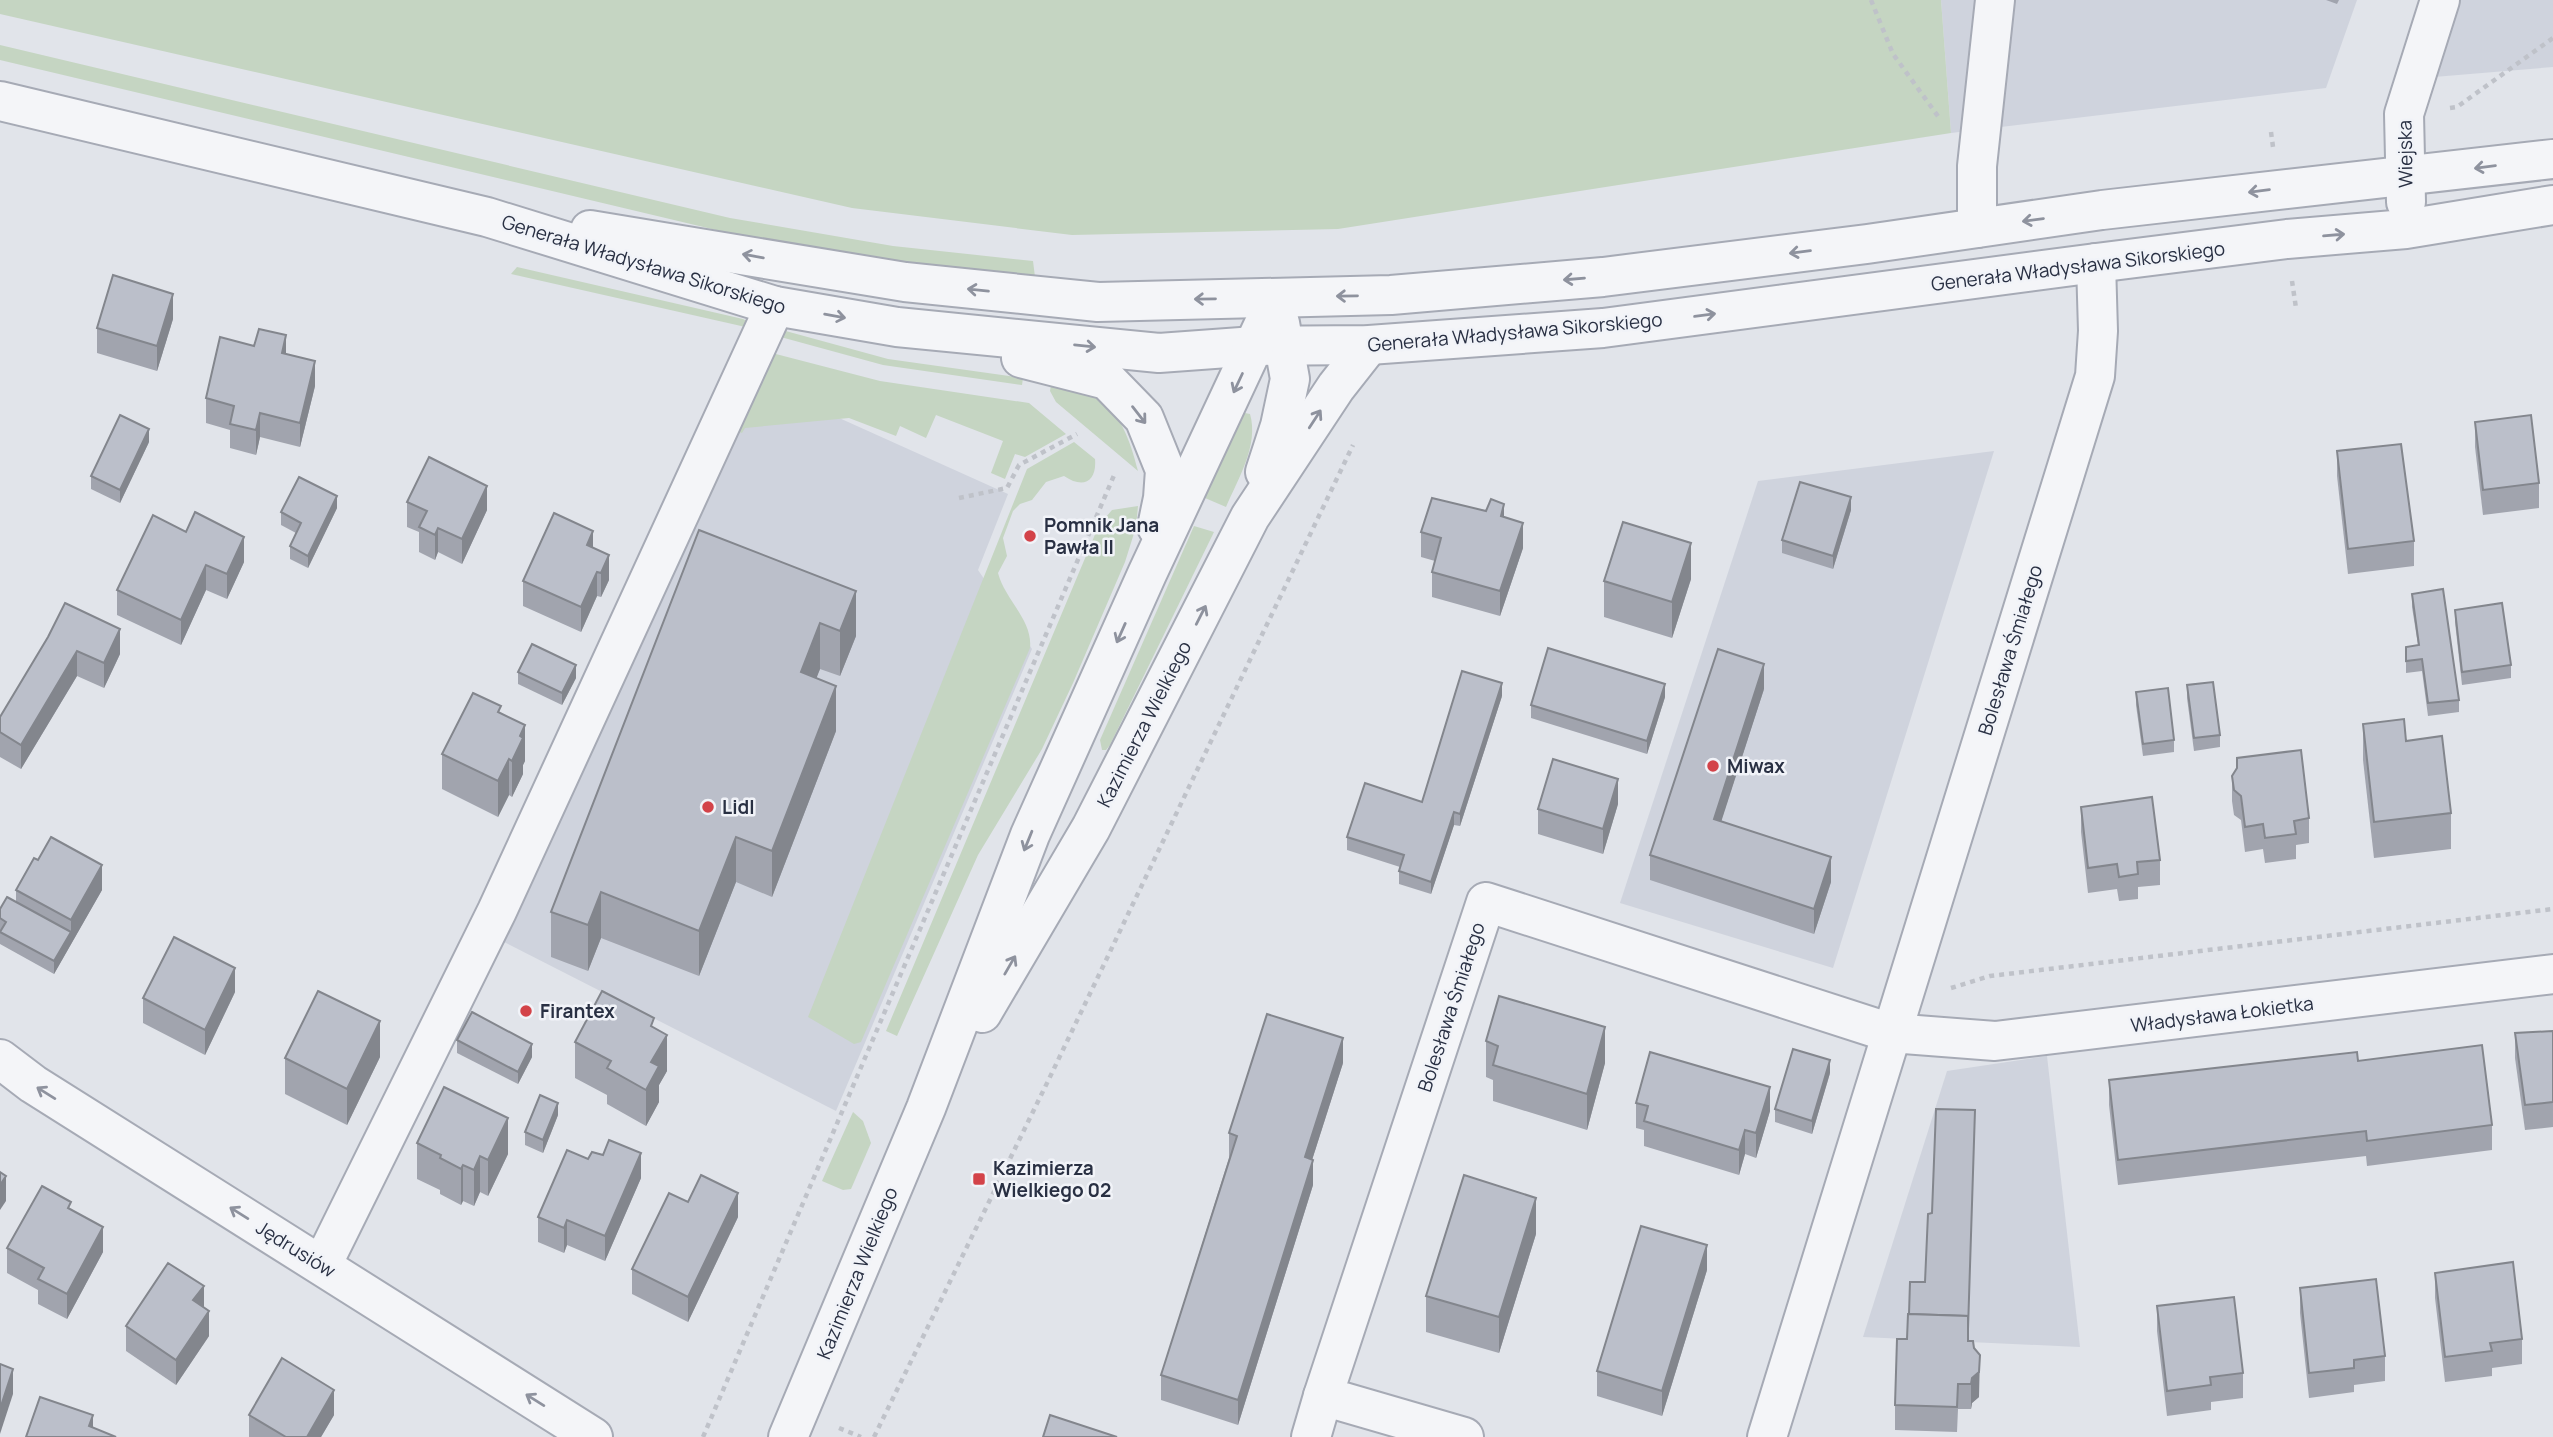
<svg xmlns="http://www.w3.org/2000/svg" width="2553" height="1437" font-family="Manrope,sans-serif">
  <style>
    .built { fill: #cfd3dd }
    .green { fill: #c5d5c2 }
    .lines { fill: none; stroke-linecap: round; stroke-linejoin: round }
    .minor-casing { stroke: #a6aab5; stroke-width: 42 }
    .path { stroke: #bfc2c9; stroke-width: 4.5; stroke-dasharray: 5 5; stroke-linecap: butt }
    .minor { stroke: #f4f5f8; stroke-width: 38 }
    .wall { fill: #a1a4ae }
    .shaded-wall { fill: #83868d }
    .building { fill: #bbbfca; stroke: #83868d; stroke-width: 2 }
    .oneway { stroke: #8e929e }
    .poi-dot { fill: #d34349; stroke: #f1f3f8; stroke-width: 2.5 }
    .labels { text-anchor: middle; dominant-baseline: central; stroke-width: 5; stroke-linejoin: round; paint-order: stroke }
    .street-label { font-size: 19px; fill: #293043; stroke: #f1f3f8 }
    .poi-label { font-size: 19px; font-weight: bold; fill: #293043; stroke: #f1f3f8; text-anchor: start }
  </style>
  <rect width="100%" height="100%" fill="#e1e4ea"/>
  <!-- built -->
  <g class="built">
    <polygon points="1941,0 2357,0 2326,88 1951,133"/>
    <polygon points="2460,0 2553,0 2553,67 2434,77"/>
    <polygon points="755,380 1008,494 978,570 1032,649 836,1111 496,938 680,559 743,403"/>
    <polygon points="1994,451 1833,968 1620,903 1758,481"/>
    <polygon points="2047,1056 2080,1347 1863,1337 1947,1071"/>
  </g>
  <!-- green -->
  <g class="green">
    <polygon points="0,0 1941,0 1951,133 1338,229 1072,235 852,208 0,14"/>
    <polygon points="0,45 730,218 893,246 1033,261 1035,277 969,273 737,235 0,60"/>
    <polygon points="517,267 743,319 747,321 750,328 511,274"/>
    <polygon points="782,330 888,359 1023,378 1022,385 883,365 777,336"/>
    <polygon points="772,353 880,381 1029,403 1066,434 1025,457 1015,454 1005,479 991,473 1003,441 936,415 926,438 900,426 896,436 849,418 745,428 742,433 739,432"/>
    <path d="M 1051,385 C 1063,387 1078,388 1089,393 C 1120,408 1130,440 1138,471 L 1056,402 L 1050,391 Z"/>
    <path d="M 1245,413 L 1250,414 C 1259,445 1238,479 1226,507 L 1205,498 L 1241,417 Z"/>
    <path d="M 1074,442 L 1095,459 C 1097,482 1083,489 1064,476 L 1046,482 L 1032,500 L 1020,504 L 1013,511 L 1003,538 L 1007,556 L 998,573 C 1005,600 1033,620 1030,648 L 861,1042 L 854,1044 L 808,1017 L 1027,469 Z"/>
    <polygon points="1138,506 1136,527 1125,562 1073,683 1042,749 978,855 897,1036 886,1031 1099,525 1112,510"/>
    <polygon points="1194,526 1214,532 1110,745 1106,750 1102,750 1100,740"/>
    <polygon points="853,1112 863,1121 871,1143 851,1189 843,1190 822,1181"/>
  </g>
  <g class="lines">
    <!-- minor casing -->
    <g class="minor-casing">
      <g id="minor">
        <polyline points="0,101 487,217 775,306 897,327 1159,353 1255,346 1369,345 1603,328 2096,263 2287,239 2406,229 2553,205"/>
        <polyline points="2406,202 2404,114 2440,0"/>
        <polyline points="1977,228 1977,166 1995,0"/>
        <polyline points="590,230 905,282 1098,302 1391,295 1603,277 1867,244 2102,210 2553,159"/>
        <polyline points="1021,358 1107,380 1144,418 1165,470 1163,498 1157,527"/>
        <polyline points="1265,472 1280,426 1290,379 1280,323"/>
        <polyline points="982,1013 1091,828 1250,517 1336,387 1369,345"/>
        <polyline points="0,1059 33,1084 593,1437"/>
        <polyline points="322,1265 497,911 775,306"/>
        <polyline points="788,1437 926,1108 1030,835 1147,574 1263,326"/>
        <polyline points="1311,1437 1323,1396"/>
        <polyline points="1464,1437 1323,1396 1486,902 1891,1033 1995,1041 2553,974"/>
        <polyline points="1767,1437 2095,376 2098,331 2096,263"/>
      </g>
    </g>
    <!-- path -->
    <g class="path">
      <polyline points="1871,0 1893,54 1940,119"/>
      <polyline points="2450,108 2457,107 2553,38"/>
      <polyline points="2271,132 2273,147"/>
      <polyline points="2292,281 2296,308"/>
      <polyline points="959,498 1007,488 1019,465 1077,434"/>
      <polyline points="1951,988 1990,976 2553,909"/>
      <polyline points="839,1428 861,1437"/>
      <polyline points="703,1437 1115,473"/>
      <polyline points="874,1437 1049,1079 1353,445"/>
    </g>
    <!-- minor -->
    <use href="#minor" class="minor"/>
  </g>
  <!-- wall -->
  <g class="wall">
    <polygon points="2326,0 2339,0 2337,4"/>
    <polygon points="173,319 157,371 97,353 97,328"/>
    <polygon points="286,354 315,386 300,447 260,437 256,455 230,448 230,430 206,423 206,398"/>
    <polygon points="2475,422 2539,483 2539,508 2483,515 2475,447"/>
    <polygon points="149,442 120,503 91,489 91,476"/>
    <polygon points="2337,451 2414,541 2414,566 2348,574 2337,476"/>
    <polygon points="407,502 487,510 462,564 438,552 435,560 419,552 419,532 407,527"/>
    <polygon points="337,508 308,568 290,559 290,546 296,533 281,525 281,512"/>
    <polygon points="1851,510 1833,569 1782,553 1782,540"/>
    <polygon points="153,515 244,562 227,599 206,590 181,645 117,615 117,590"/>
    <polygon points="1504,517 1523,548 1500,616 1432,597 1432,572 1435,561 1421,557 1421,532"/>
    <polygon points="699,530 856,636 840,676 820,669 816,678 836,731 772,897 736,882 699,976 601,938 588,971 551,957 551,912"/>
    <polygon points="593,548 609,580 601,597 597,596 581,632 523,606 523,581"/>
    <polygon points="1691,579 1672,638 1604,617 1604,581"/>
    <polygon points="2412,594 2459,700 2459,712 2428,716 2422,671 2406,673 2406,647 2418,645 2412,607"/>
    <polygon points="2455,610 2511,665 2511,678 2462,685 2455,622"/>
    <polygon points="48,637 120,654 104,688 77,676 21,769 0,757 0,717"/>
    <polygon points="518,672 576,678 562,705 518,684"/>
    <polygon points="2187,685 2220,735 2220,747 2194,751 2187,698"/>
    <polygon points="1764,689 1721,821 1831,882 1814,934 1650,880 1650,855"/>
    <polygon points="2136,692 2174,740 2174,752 2143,756 2136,705"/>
    <polygon points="1502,696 1460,826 1454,825 1431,894 1399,884 1399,871 1400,867 1347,850 1347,837 1422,802"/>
    <polygon points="1665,697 1647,754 1531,718 1531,705"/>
    <polygon points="2363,724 2406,741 2451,813 2451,849 2374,858 2363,760"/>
    <polygon points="442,754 525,761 523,765 523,774 512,797 509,795 498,817 442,789"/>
    <polygon points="2237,758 2309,818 2309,843 2296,845 2296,859 2265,863 2263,849 2245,852 2241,820 2234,815 2232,801 2232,776 2237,770"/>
    <polygon points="1618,804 1603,854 1538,834 1538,809"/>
    <polygon points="2081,807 2160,860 2160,885 2138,887 2138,899 2119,901 2117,889 2088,893 2081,832"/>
    <polygon points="16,890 102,890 54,974 0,944 0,909 16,902"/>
    <polygon points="235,992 205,1055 143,1023 143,998"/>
    <polygon points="654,1028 667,1071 659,1085 659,1102 646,1126 607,1104 607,1095 575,1078 575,1042"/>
    <polygon points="2553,1031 2553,1127 2525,1130 2515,1058 2515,1033"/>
    <polygon points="457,1040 532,1057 518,1084 457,1053"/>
    <polygon points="1486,1041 1605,1063 1587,1130 1493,1101 1493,1080 1486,1077"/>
    <polygon points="380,1057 347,1125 285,1094 285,1058"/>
    <polygon points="2358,1061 2492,1125 2492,1150 2367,1166 2366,1156 2118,1185 2109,1105 2109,1080"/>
    <polygon points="1343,1063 1312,1160 1313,1185 1238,1425 1161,1400 1161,1375 1229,1158 1229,1133"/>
    <polygon points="1830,1073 1812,1134 1775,1122 1775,1109"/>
    <polygon points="1636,1103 1770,1111 1756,1158 1745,1154 1739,1175 1644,1146 1644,1130 1636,1128"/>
    <polygon points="558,1115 543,1153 525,1145 525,1132"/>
    <polygon points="417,1143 508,1154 488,1196 480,1192 474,1206 463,1201 461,1205 440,1194 440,1190 417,1179"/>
    <polygon points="603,1155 641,1178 605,1261 567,1245 564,1253 538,1242 538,1217 588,1159"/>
    <polygon points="688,1202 738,1217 688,1322 632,1294 632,1269"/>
    <polygon points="71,1210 103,1252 67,1319 38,1304 38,1290 7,1273 7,1248"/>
    <polygon points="1536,1234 1499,1353 1426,1332 1426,1296"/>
    <polygon points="1707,1270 1662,1416 1597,1396 1597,1371"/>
    <polygon points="2435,1273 2522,1339 2522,1364 2492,1368 2492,1376 2445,1382 2435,1298"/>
    <polygon points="2300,1288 2385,1356 2385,1381 2354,1385 2354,1392 2309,1398 2300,1313"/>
    <polygon points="2157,1306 2243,1373 2243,1398 2211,1402 2211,1410 2167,1416 2157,1331"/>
    <polygon points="204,1308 209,1336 176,1385 126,1351 126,1326"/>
    <polygon points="1907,1339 1968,1341 1979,1397 1972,1403 1971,1409 1958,1409 1957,1432 1895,1430 1895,1405"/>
    <polygon points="249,1415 334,1415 321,1437 249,1437"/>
  </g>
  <!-- shaded-wall -->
  <g class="shaded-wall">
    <polygon points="173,294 173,319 157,371 157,346"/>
    <polygon points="286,335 286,360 282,353"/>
    <polygon points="315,361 315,386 300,447 300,423"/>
    <polygon points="260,413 260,437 256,455 256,430"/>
    <polygon points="149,429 149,442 120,503 120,490"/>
    <polygon points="487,486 487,510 462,564 462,539"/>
    <polygon points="337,496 337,508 308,568 308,556"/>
    <polygon points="1851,497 1851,510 1833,569 1833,556"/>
    <polygon points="1504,504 1504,529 1501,516"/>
    <polygon points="1523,523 1523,548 1500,616 1500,591"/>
    <polygon points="438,528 438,552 435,560 435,535"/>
    <polygon points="593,531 593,556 587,545"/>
    <polygon points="244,537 244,562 227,599 227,574"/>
    <polygon points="1691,543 1691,579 1672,638 1672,602"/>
    <polygon points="609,555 609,580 601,597 601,573"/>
    <polygon points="206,565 206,590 181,645 181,620"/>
    <polygon points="597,572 597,596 581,632 581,607"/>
    <polygon points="856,591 856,636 840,676 840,631"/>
    <polygon points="820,623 820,669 801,718 801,672"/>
    <polygon points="120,629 120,654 104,688 104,663"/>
    <polygon points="77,651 77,676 21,769 21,745"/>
    <polygon points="1764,664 1764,689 1714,844 1714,819"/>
    <polygon points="576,665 576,678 562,705 562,693"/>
    <polygon points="1502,683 1502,696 1460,826 1460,814"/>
    <polygon points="1665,684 1665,697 1647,754 1647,741"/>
    <polygon points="836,686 836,731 772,897 772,851"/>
    <polygon points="525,725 525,761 523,765 523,774 512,797 512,761 520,736"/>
    <polygon points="509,759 509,795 498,817 498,781"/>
    <polygon points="1618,779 1618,804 1603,854 1603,829"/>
    <polygon points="1454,812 1454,825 1431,894 1431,882"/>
    <polygon points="736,837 736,882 699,976 699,931"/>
    <polygon points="1831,857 1831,882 1814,934 1814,909"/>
    <polygon points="102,865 102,890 54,974 54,961 71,932 71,920"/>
    <polygon points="601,892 601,938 588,971 588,925"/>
    <polygon points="235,968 235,992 205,1055 205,1030"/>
    <polygon points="380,1021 380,1057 347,1125 347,1089"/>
    <polygon points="1605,1027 1605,1063 1587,1130 1587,1094"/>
    <polygon points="667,1035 667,1071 659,1085 659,1102 646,1126 646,1090 651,1062"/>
    <polygon points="1343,1038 1343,1063 1305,1182 1305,1157"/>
    <polygon points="532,1044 532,1057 518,1084 518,1072"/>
    <polygon points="1830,1060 1830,1073 1812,1134 1812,1121"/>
    <polygon points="1770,1087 1770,1111 1756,1158 1756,1133"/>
    <polygon points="558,1103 558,1115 543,1153 543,1140"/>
    <polygon points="508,1118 508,1154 488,1196 488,1160"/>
    <polygon points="1745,1130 1745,1154 1739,1175 1739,1150"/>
    <polygon points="641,1153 641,1178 605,1261 605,1236"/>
    <polygon points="480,1156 480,1192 474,1206 474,1170"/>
    <polygon points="1313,1160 1313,1185 1238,1425 1238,1400"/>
    <polygon points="463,1165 463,1201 461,1205 461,1169"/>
    <polygon points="6,1176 6,1201 0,1210 0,1185"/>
    <polygon points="738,1193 738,1217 688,1322 688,1297"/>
    <polygon points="1536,1198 1536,1234 1499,1353 1499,1317"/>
    <polygon points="567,1220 567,1245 564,1253 564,1228"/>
    <polygon points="103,1227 103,1252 67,1319 67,1294"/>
    <polygon points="1707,1245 1707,1270 1662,1416 1662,1391"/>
    <polygon points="204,1286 204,1311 193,1300"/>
    <polygon points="209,1311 209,1336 176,1385 176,1360"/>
    <polygon points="1980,1355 1979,1397 1972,1403 1971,1409 1971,1384"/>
    <polygon points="13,1369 13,1394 0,1434 0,1409"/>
    <polygon points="334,1390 334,1415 321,1437 307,1437"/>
    <polygon points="93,1415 93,1437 89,1426"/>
  </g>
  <!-- building -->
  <g class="building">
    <polygon points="113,275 173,294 157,346 97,328"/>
    <polygon points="259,329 286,335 282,353 315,361 300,423 260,413 256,430 230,424 234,406 206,398 220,337 254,346"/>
    <polygon points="120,415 149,429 120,490 91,476"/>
    <polygon points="2531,415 2539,483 2483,490 2475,422"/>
    <polygon points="2401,444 2414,541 2348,549 2337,451"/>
    <polygon points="429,457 487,486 462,539 438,528 435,535 419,527 427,511 407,502"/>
    <polygon points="299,477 337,496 308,556 290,546 301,523 281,512"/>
    <polygon points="1800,482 1851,497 1833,556 1782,540"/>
    <polygon points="1432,498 1486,511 1491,499 1504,504 1501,516 1523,523 1500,591 1432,572 1441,538 1421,532"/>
    <polygon points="195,512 244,537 227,574 206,565 181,620 117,590 153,515 186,532"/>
    <polygon points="554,513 593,531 587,545 609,555 601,573 597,572 581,607 523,581"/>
    <polygon points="1623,522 1691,543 1672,602 1604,581"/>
    <polygon points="699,530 856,591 840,631 820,623 801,672 836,686 772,851 736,837 699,931 601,892 588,925 551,912"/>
    <polygon points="2443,589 2459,700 2428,703 2422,659 2406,661 2406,647 2419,645 2412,594"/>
    <polygon points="65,603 120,629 104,663 77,651 21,745 0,732 0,717 48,637"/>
    <polygon points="2502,603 2511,665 2462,672 2455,610"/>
    <polygon points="532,644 576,665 562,693 518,672"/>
    <polygon points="1548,648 1665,684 1647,741 1531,705"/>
    <polygon points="1718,649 1764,664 1714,819 1831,857 1814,909 1650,855"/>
    <polygon points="1462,671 1502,683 1460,814 1454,812 1431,882 1399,871 1404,855 1347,837 1365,783 1422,802"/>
    <polygon points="2213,682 2220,735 2194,738 2187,685"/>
    <polygon points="2168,688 2174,740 2143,744 2136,692"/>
    <polygon points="473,693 501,706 498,712 525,725 520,736 523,738 512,761 509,759 498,781 442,754"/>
    <polygon points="2404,719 2406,741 2442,736 2451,813 2374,822 2363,724"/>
    <polygon points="2301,750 2309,818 2294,821 2296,834 2265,838 2263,824 2245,827 2241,796 2234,790 2232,776 2237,768 2237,758"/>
    <polygon points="1553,759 1618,779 1603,829 1538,809"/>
    <polygon points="2152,797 2160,860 2137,862 2138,874 2119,877 2117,864 2088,868 2081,807"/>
    <polygon points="51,837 102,865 71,920 16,890 34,858 38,860"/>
    <polygon points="7,897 71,932 54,961 0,932 6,922 0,918 0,909"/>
    <polygon points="174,937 235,968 205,1030 143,998"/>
    <polygon points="318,991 380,1021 347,1089 285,1058"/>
    <polygon points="602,991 654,1018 651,1026 667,1035 651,1062 659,1066 646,1090 607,1068 611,1061 575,1042"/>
    <polygon points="1499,996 1605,1027 1587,1094 1493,1065 1498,1046 1486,1041"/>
    <polygon points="472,1012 532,1044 518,1072 457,1040"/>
    <polygon points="1267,1014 1343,1038 1305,1157 1313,1160 1238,1400 1161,1375 1237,1136 1229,1133"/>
    <polygon points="2553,1031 2553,1102 2525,1105 2515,1033"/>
    <polygon points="2482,1045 2492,1125 2367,1141 2366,1131 2118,1160 2109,1080 2357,1052 2358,1061"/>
    <polygon points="1793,1049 1830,1060 1812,1121 1775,1109"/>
    <polygon points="1650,1052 1770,1087 1756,1133 1745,1130 1739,1150 1644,1121 1648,1106 1636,1103"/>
    <polygon points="444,1087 508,1118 488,1160 480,1156 474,1170 463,1165 461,1169 440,1158 441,1155 417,1143"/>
    <polygon points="540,1095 558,1103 543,1140 525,1132"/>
    <polygon points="1936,1109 1975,1110 1968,1329 1968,1316 1909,1314 1910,1282 1925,1282 1928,1214 1932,1213"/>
    <polygon points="609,1140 641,1153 605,1236 567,1220 564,1228 538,1217 567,1150 588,1159 592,1152 603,1155"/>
    <polygon points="0,1172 6,1176 0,1185"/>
    <polygon points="701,1175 738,1193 688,1297 632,1269 669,1193 688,1202"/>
    <polygon points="1464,1175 1536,1198 1499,1317 1426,1296"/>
    <polygon points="42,1186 71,1202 68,1208 103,1227 67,1294 38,1279 44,1268 7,1248"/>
    <polygon points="1641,1226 1707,1245 1662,1391 1597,1371"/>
    <polygon points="2513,1262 2522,1339 2490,1343 2492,1351 2445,1357 2435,1273"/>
    <polygon points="168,1263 204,1286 193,1300 209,1311 176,1360 126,1326"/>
    <polygon points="2376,1279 2385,1356 2354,1360 2354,1368 2309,1373 2300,1288"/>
    <polygon points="2234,1297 2243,1373 2210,1377 2211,1385 2167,1391 2157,1306"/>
    <polygon points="1908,1314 1968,1316 1968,1341 1973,1341 1974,1348 1980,1355 1979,1372 1972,1378 1971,1384 1958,1384 1957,1407 1895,1405 1897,1339 1907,1339"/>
    <polygon points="282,1358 334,1390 307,1437 286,1437 249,1415"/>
    <polygon points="0,1364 13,1369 0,1409"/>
    <polygon points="40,1397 93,1415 89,1426 116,1437 26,1437"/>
    <polygon points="1050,1415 1117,1437 1043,1437"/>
  </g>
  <!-- one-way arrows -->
  <defs><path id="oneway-shaft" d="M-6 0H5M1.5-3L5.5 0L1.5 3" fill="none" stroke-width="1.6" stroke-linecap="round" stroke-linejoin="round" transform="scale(1.75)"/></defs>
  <g class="oneway">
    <use href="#oneway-shaft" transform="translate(2485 167) rotate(173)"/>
    <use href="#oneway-shaft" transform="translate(2259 191) rotate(173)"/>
    <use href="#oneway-shaft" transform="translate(2033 220) rotate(172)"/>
    <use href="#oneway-shaft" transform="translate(2334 235) rotate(-5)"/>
    <use href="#oneway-shaft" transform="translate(1800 252) rotate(173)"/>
    <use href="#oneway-shaft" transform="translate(753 256) rotate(-170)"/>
    <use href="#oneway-shaft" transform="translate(1574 279) rotate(175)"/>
    <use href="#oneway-shaft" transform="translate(978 290) rotate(-174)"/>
    <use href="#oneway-shaft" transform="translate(1347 296) rotate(179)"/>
    <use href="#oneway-shaft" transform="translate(1205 299) rotate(179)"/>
    <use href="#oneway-shaft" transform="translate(1705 315) rotate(-8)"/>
    <use href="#oneway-shaft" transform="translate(835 316) rotate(10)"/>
    <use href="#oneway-shaft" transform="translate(1085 346) rotate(6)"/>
    <use href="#oneway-shaft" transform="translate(1238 383) rotate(115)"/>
    <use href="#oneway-shaft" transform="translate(1139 415) rotate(52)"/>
    <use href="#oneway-shaft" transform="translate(1315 419) rotate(-57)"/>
    <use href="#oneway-shaft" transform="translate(1201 615) rotate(-63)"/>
    <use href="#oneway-shaft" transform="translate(1121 633) rotate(114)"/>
    <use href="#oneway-shaft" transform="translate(1028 841) rotate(112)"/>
    <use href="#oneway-shaft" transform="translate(1010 965) rotate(-60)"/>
    <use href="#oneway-shaft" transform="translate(46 1093) rotate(-148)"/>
    <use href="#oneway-shaft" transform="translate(239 1213) rotate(-148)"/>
    <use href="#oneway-shaft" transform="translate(535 1400) rotate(-148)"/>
  </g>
  <!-- markers -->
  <g class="poi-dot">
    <circle cx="1030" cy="536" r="7"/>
    <circle cx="1713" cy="766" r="7"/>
    <circle cx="708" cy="807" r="7"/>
    <circle cx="526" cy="1011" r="7"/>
    <rect x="972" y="1172" width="14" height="14" rx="3.5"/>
  </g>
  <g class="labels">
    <!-- street labels -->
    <g class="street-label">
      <text transform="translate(2405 154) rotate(-91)">Wiejska</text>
      <text transform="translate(644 264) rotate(17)">Generała Władysława Sikorskiego</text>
      <text transform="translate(2078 266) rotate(-7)">Generała Władysława Sikorskiego</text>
      <text transform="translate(1515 332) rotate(-5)">Generała Władysława Sikorskiego</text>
      <text transform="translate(2010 650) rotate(-73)">Bolesława Śmiałego</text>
      <text transform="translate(1144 724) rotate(-63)">Kazimierza Wielkiego</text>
      <text transform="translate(1451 1007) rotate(-72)">Bolesława Śmiałego</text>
      <text transform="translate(2222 1014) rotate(-7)">Władysława Łokietka</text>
      <text transform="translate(296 1249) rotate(32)">Jędrusiów</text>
      <text transform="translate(857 1273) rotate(-68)">Kazimierza Wielkiego</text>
    </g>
    <!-- poi labels -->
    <g class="poi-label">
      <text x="1044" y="525">Pomnik Jana<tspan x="1044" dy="22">Pawła II</tspan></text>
      <text x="1727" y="766">Miwax</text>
      <text x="722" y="807">Lidl</text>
      <text x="540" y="1011">Firantex</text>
      <text x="993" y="1168">Kazimierza<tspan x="993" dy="22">Wielkiego 02</tspan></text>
    </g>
  </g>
</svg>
